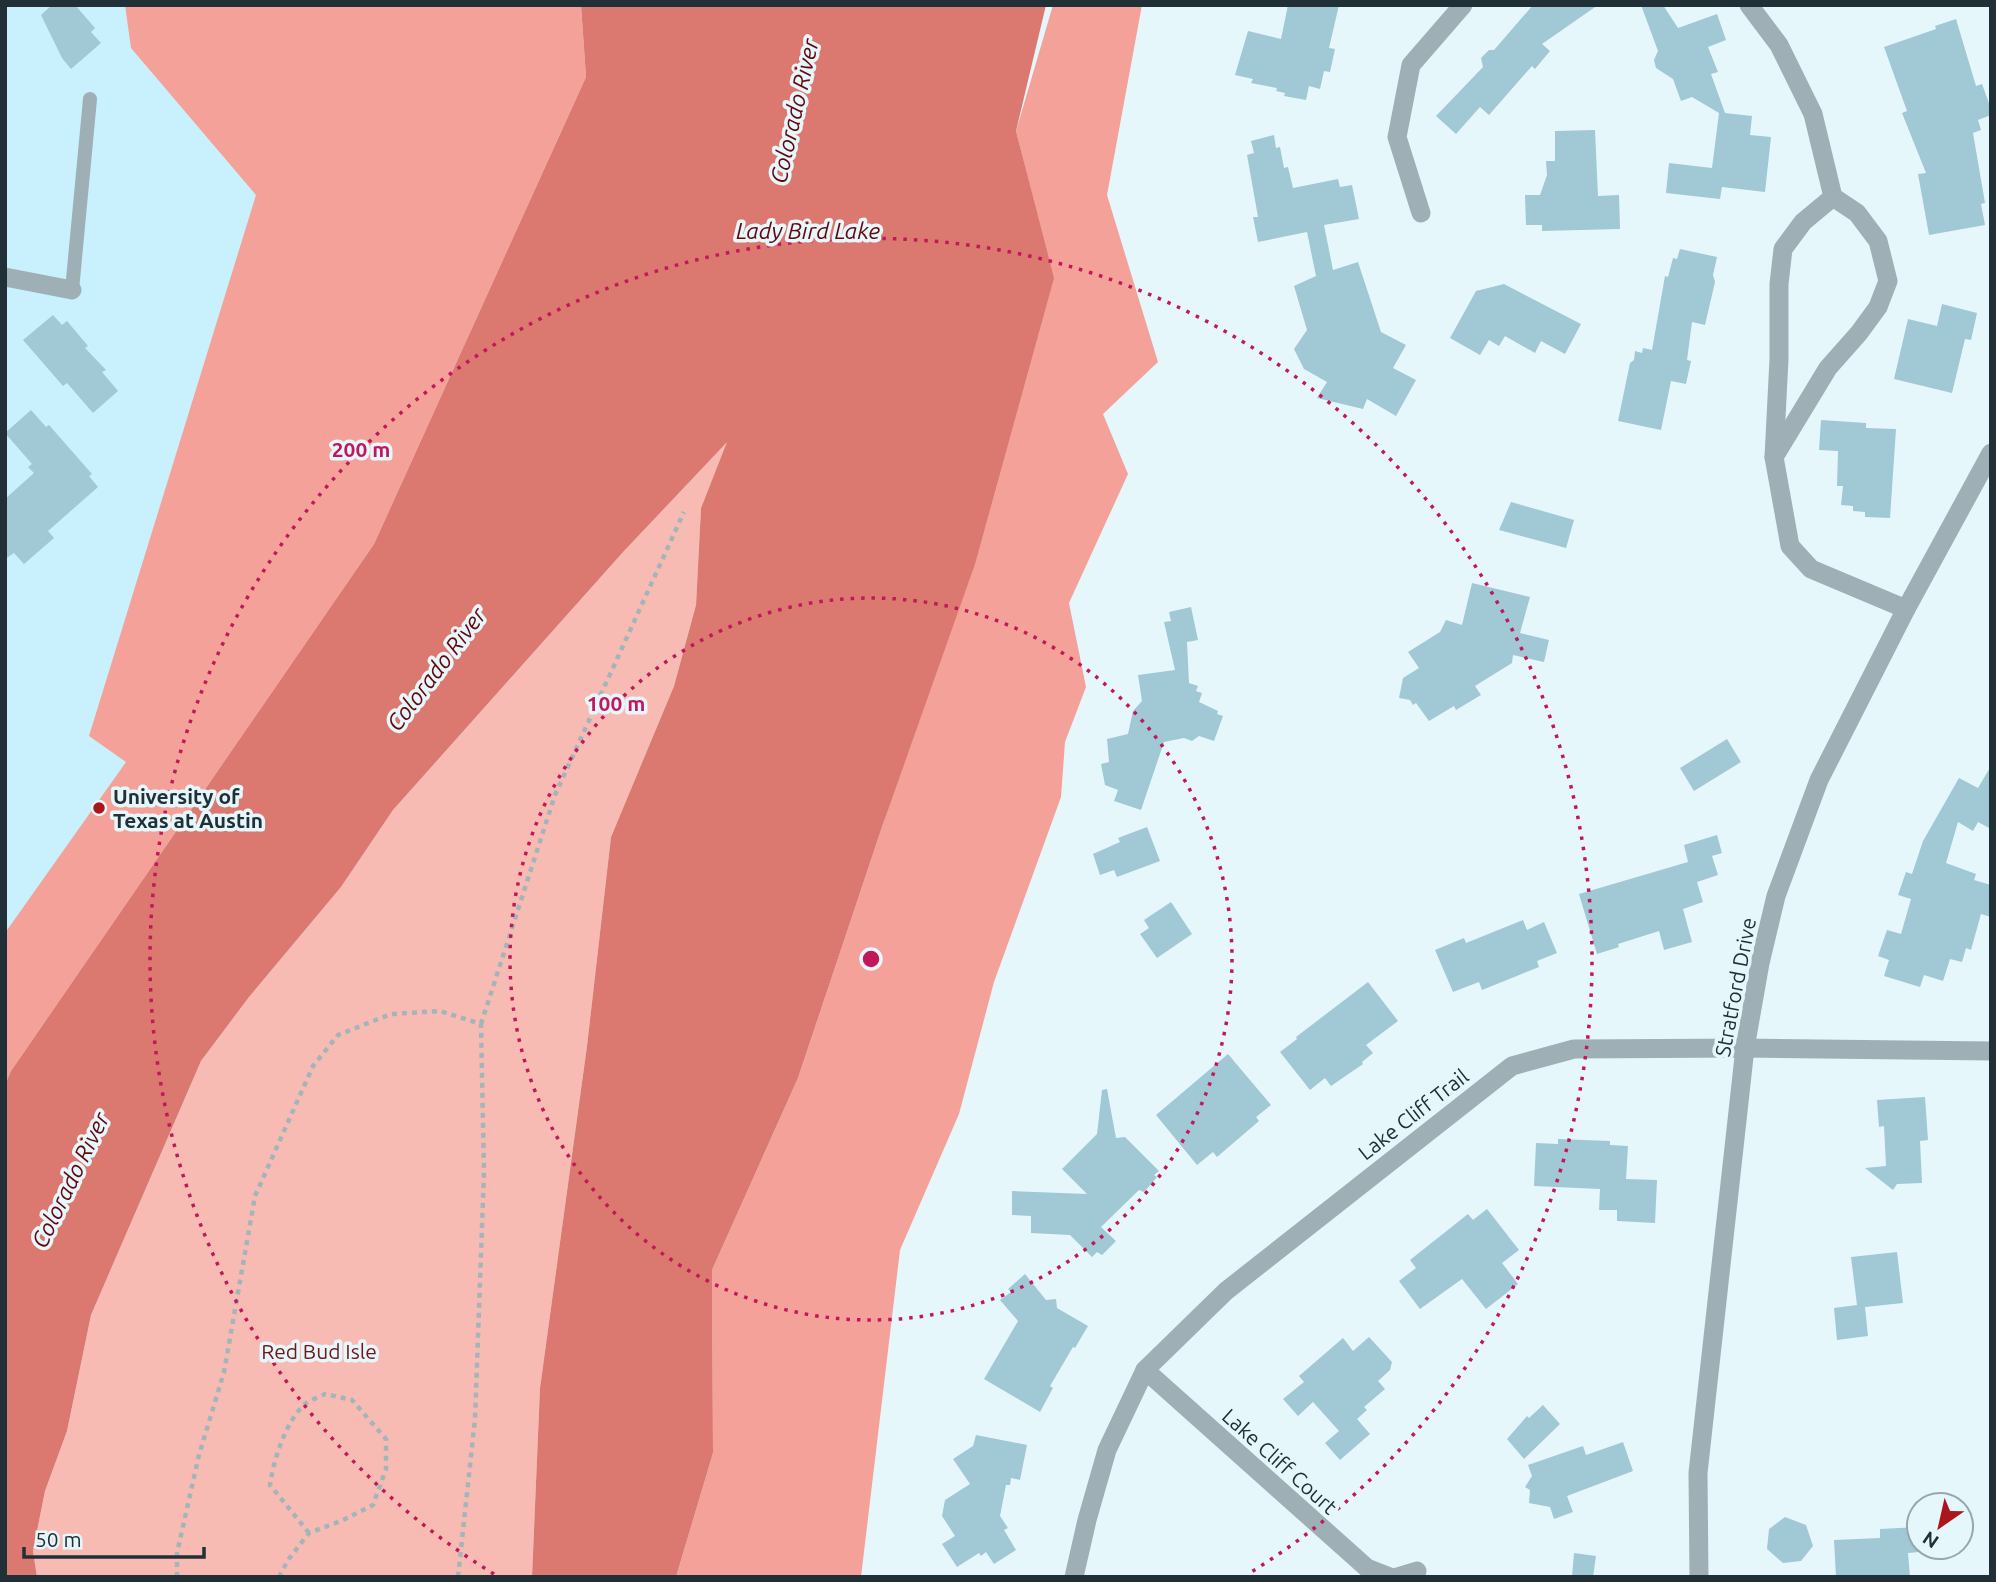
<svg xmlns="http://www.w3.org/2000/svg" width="1996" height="1582" font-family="Ubuntu,sans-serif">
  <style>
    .built { fill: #c9f0fd }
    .green { fill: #f7bbb4 }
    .forest { fill: #f4a199 }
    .water { fill: #db786f }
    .building { fill: #a0c8d5 }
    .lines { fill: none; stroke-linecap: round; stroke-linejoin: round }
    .path { stroke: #a4b5ba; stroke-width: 4.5; stroke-dasharray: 5 5; stroke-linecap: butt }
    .service { stroke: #9eb0b5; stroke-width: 14 }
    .minor { stroke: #9eb0b5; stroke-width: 19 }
    .tertiary { stroke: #9eb0b5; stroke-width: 19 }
    .ring { fill: none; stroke: #c2185b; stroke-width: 3.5; stroke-dasharray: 3.5 7 }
    .poi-dot { fill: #aa161c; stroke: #e6f7fc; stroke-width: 2.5 }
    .labels { text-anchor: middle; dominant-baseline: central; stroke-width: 7; stroke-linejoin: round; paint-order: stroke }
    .poi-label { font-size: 21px; font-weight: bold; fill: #203036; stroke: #e6f7fc; text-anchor: start }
    .street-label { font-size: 21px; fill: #203036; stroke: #e6f7fc }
    .park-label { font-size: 21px; fill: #711717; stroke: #e6f7fc }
    .water-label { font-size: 23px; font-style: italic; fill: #64060b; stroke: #e6f7fc }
    .centre { fill: #c2185b; stroke: #e6f7fc; stroke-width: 3.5 }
    .ring-label { font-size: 21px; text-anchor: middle; font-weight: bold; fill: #c2185b; stroke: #e6f7fc; stroke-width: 7; stroke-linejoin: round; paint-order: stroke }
  </style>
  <rect width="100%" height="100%" fill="#e6f7fc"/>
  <!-- built -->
  <polygon class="built" points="5,5 581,5 5,1085"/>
  <!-- green -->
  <polygon class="green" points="728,440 701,508 696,605 674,686 611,837 587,1046 540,1388 532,1577 37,1577 33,1551 45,1491 67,1431 91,1315 201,1061 249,997 341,887 393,810 624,551"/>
  <!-- forest -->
  <g class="forest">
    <polygon points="125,5 581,5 586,77 374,544 11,1071 5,1085 5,933 126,762 89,736 256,195 131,48"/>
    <polygon points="1053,5 1142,5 1107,195 1158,362 1103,414 1128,474 1069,603 1086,687 1065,742 1061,797 994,982 959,1114 900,1250 861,1577 676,1577 713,1453 712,1270 798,1078 883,824 1029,362 1053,278 1016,131"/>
  </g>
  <!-- water -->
  <polygon class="water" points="581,5 1046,5 1016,131 1054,278 975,564 883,824 798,1078 712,1270 713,1453 676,1577 532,1577 540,1388 587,1046 611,837 674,686 696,605 701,508 727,442 624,551 393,810 341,887 249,997 201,1061 91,1315 67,1431 45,1491 33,1551 37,1577 5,1577 5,1085 11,1071 374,544 586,77"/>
  <!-- building -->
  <g class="building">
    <polygon points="52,5 75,5 95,28 91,32 101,43 71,69 62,58 41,15"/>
    <polygon points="1288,5 1339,5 1329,48 1335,49 1330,72 1324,71 1320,89 1309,86 1306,100 1284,96 1285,93 1276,91 1277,88 1251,83 1253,79 1235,75 1248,31 1281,39"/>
    <polygon points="1533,5 1598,5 1542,44 1550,51 1535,69 1532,66 1489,115 1480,107 1456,134 1436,116 1483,67 1481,58 1489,50 1494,50"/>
    <polygon points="1641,5 1663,5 1678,28 1717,14 1726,40 1708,47 1718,72 1711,74 1725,113 1752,116 1750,135 1771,137 1765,192 1722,187 1720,199 1666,193 1669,163 1712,168 1719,113 1692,97 1681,101 1673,79 1656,68 1654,60 1658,51"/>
    <polygon points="1956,19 1976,86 1982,84 1991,109 1991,115 1978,120 1981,130 1973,133 1985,203 1981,204 1985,225 1929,235 1918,174 1926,173 1902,113 1907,111 1884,47 1936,29 1935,26"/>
    <polygon points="1595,130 1598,196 1619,195 1620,229 1542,231 1542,225 1526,225 1525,195 1540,195 1547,175 1546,161 1555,161 1555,131"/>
    <polygon points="1274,135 1276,148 1280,147 1284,168 1288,167 1293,188 1338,179 1340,187 1352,185 1359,219 1324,225 1333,270 1358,262 1381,332 1406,345 1393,368 1416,380 1396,416 1367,399 1363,409 1317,398 1327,382 1304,369 1294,349 1307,330 1294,286 1316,276 1307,232 1258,242 1253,217 1258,217 1247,155 1254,153 1251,141"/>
    <polygon points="1680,249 1717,257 1713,275 1715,282 1705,325 1692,322 1687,360 1691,361 1686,384 1671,381 1661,430 1618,421 1630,363 1634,360 1635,351 1642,353 1643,348 1652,350 1665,276 1668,277 1673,258 1677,259"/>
    <polygon points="1504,284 1581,324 1565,354 1541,341 1535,353 1505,336 1499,346 1489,340 1480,355 1450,338 1476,291"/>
    <polygon points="1942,304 1977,313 1971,340 1965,339 1952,393 1894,379 1908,319 1937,326"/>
    <polygon points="53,315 62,325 67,321 88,346 85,348 106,370 102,372 118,391 93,413 67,383 63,386 23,340"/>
    <polygon points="31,410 46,427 49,425 92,474 89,476 98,487 48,531 54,538 24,564 14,553 5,559 5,499 34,473 28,467 32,464 5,433"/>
    <polygon points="1821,420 1866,423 1866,428 1896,429 1890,518 1865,517 1865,512 1853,511 1853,506 1841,505 1843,486 1837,486 1838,451 1819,450"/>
    <polygon points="1511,502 1574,520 1566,548 1499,530"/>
    <polygon points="1472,583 1530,597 1520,633 1549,640 1544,662 1513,655 1512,663 1475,686 1481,695 1456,710 1454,706 1429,721 1416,703 1413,705 1410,700 1399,698 1403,678 1419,668 1408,652 1440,632 1446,620 1462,625"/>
    <polygon points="1191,607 1198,640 1187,642 1189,683 1198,686 1196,691 1202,693 1199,702 1218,711 1217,714 1223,716 1214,741 1199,736 1192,741 1184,738 1164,742 1141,810 1114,801 1118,790 1105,785 1101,764 1109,762 1107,739 1128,734 1133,711 1142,701 1138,675 1175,670 1164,622 1171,621 1169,612"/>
    <polygon points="1727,739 1741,762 1694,791 1680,768"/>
    <polygon points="1991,766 1991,829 1978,822 1973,831 1958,822 1946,863 1976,874 1974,880 1991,885 1991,917 1981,914 1971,950 1966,948 1962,962 1950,959 1943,981 1924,975 1920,987 1884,976 1889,960 1878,956 1887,930 1901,934 1911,899 1898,895 1906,872 1912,874 1923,841 1959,778 1978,788"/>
    <polygon points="1147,827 1160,861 1117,877 1114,870 1100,875 1093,854 1120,842 1118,838"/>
    <polygon points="1717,835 1722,853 1712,856 1718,875 1697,882 1703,902 1683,909 1692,942 1664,950 1659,931 1618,944 1619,947 1597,954 1579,894 1688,862 1684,845"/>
    <polygon points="1171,902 1192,934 1157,958 1140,934 1149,928 1144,920"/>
    <polygon points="1523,920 1527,930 1544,922 1557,953 1537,961 1539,967 1482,990 1479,982 1453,992 1435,950 1464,938 1466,943"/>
    <polygon points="1368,982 1398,1021 1366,1045 1373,1053 1362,1062 1363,1064 1331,1086 1325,1078 1310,1090 1280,1052 1297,1039 1296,1037"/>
    <polygon points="1228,1054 1271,1105 1256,1117 1259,1121 1217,1157 1213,1152 1197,1165 1156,1115"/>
    <polygon points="1107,1089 1116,1138 1125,1137 1159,1171 1154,1175 1157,1177 1144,1192 1139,1190 1101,1227 1116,1241 1102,1255 1097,1252 1092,1257 1070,1235 1031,1233 1031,1216 1012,1215 1012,1191 1087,1194 1062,1169 1097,1134 1102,1090"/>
    <polygon points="1925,1097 1928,1140 1920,1141 1922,1183 1897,1184 1893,1190 1865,1168 1886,1166 1884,1126 1879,1127 1877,1100"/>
    <polygon points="1558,1139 1610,1141 1610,1145 1628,1146 1626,1179 1657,1180 1655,1223 1617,1221 1617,1210 1599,1210 1600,1189 1534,1186 1536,1143 1558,1144"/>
    <polygon points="1487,1209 1519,1250 1502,1263 1518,1284 1486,1309 1462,1279 1420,1309 1399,1281 1416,1268 1410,1260 1468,1214 1473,1220"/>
    <polygon points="1897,1252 1903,1303 1865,1307 1868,1336 1837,1340 1834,1308 1857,1305 1851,1257"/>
    <polygon points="1025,1274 1046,1300 1056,1299 1057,1308 1088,1326 1075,1348 1073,1347 1050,1386 1053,1388 1040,1412 984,1379 1018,1321 1000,1300 1011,1292 1008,1289"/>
    <polygon points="1369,1337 1392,1362 1390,1370 1378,1381 1385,1389 1364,1407 1367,1410 1357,1419 1370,1434 1340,1460 1325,1443 1339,1431 1313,1402 1298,1416 1283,1399 1304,1382 1299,1376 1343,1338 1353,1351"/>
    <polygon points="1543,1405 1560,1424 1524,1459 1507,1439 1527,1416 1529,1418"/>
    <polygon points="976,1435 1027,1445 1020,1480 1011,1478 1010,1485 1006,1485 1000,1516 1008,1528 1004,1530 1016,1550 994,1564 986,1552 981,1556 979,1553 957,1567 942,1544 955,1536 942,1516 945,1500 970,1484 953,1459 973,1446"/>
    <polygon points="1623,1442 1633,1471 1567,1496 1573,1512 1554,1519 1550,1507 1529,1503 1530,1490 1525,1487 1532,1476 1528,1465 1583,1446 1586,1455"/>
    <polygon points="1785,1517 1806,1525 1813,1546 1801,1561 1783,1563 1767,1549 1769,1529"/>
    <polygon points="1919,1527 1919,1552 1908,1553 1910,1577 1836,1577 1834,1540 1880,1538 1880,1529"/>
    <polygon points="1574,1553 1596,1556 1593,1577 1572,1577"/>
  </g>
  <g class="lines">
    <!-- path -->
    <g class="path">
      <polyline points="481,1024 555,795 684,512"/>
      <polyline points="177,1577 177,1553 199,1455 224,1372 255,1196 313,1066 338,1035 391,1014 440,1011 481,1024 484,1172 475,1419 458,1577"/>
      <path d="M 279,1577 L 288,1560 L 309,1533 L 341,1521 L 373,1505 L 386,1469 L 386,1439 L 352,1400 L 325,1394 C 319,1397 310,1400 305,1404 C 286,1420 273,1462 270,1485 L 309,1533"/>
    </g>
    <!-- service -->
    <polyline class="service" points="72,290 90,99"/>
    <!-- minor -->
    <g class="minor">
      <polyline points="1749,5 1779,45 1813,114 1833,197 1857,213 1878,241 1888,281 1878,307 1859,333 1828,368 1774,457"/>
      <polyline points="1833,197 1803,222 1783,249 1779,284 1779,359 1774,457 1790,546 1811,569 1906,609"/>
      <polyline points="1421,213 1397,137 1411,65 1463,5"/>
      <polyline points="5,277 72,290"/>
      <polyline points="1145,1370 1367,1568 1390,1577"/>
      <polyline points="1074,1577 1087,1520 1107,1450 1145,1370 1226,1291 1512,1066 1574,1049 1745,1048 1991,1051"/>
      <polyline points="1397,1577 1417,1571"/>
    </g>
    <!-- tertiary -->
    <polyline class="tertiary" points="1699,1577 1698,1473 1745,1048 1760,963 1776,896 1819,780 1906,609 1991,453"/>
  </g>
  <!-- distance rings -->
  <g class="ring">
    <circle cx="871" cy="959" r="361"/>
    <path d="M494 1574A721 721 0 1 1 1248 1574"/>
  </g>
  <!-- markers -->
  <circle class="poi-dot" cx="99" cy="808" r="7"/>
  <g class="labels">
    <!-- poi labels -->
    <g class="poi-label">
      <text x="113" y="796">University of<tspan x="113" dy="24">Texas at Austin</tspan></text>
    </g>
    <!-- street labels -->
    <g class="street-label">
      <text transform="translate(1735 987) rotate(-79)">Stratford Drive</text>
      <text transform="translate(1413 1114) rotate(-38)">Lake Cliff Trail</text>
      <text transform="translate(1280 1461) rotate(42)">Lake Cliff Court</text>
    </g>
    <!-- park labels -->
    <g class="park-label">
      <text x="319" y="1351">Red Bud Isle</text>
    </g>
    <!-- water labels -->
    <g class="water-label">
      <text transform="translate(794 111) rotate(-77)">Colorado River</text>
      <text x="808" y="230">Lady Bird Lake</text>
      <text transform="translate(436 669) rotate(-53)">Colorado River</text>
      <text transform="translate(70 1180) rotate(-64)">Colorado River</text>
    </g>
  </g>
  <circle cx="871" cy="959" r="10" class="centre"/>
  <g class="ring-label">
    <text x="361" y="457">200 m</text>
    <text x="616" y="711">100 m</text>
  </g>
  <!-- border -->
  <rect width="1996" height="1582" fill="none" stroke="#203036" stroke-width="14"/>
  <!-- north arrow -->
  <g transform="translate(1940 1526) rotate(214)"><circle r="33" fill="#e6f7fc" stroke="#97a7ad" stroke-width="2"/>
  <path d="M0-5L12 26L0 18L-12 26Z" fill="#aa161c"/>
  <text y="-10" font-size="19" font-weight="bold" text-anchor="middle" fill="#203036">N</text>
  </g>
  <!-- scale -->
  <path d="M24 1547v10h180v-10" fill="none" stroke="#203036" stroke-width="3.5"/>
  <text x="35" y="1547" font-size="21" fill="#203036" stroke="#e6f7fc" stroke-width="5" paint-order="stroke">50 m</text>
</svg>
